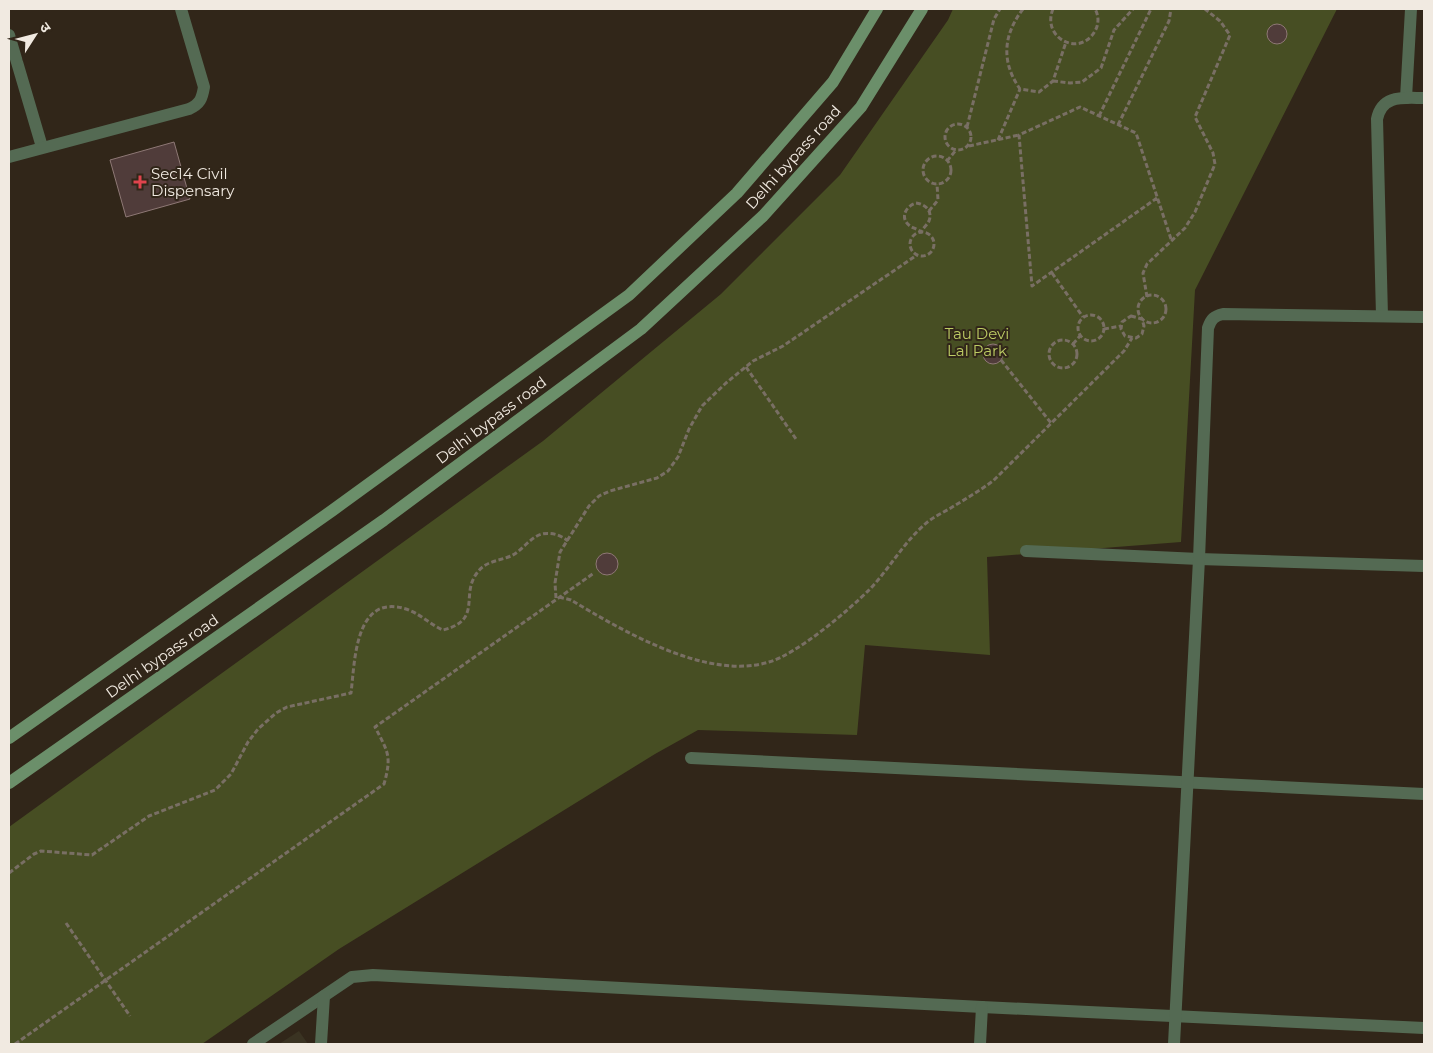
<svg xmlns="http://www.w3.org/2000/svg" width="1433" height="1053" font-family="Montserrat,'Noto Sans Devanagari',sans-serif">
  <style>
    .commercial { fill: #3a3322 }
    .green { fill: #474e23 }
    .building { fill: #503c3a; stroke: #8e7875 }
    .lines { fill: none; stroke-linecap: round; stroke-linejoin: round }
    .path { stroke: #796f64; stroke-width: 3; stroke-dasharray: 5 2.5; stroke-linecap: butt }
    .minor { stroke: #546a53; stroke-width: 12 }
    .secondary { stroke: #6b8f6a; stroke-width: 12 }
    .health-dot { fill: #e0444e; stroke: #312619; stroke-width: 2 }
    .labels { text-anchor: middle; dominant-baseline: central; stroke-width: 4; stroke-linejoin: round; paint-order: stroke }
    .street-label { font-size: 15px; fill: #f1eae1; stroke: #312619 }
    .poi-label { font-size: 15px; fill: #f1eae1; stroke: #312619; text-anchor: start }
    .park-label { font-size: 15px; fill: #bdcc64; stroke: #312619 }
  </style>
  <rect width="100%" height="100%" fill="#312619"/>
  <!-- commercial -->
  <polygon class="commercial" points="299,1031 308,1044 279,1044"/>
  <!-- green -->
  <polygon class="green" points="953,9 1337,9 1195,290 1181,542 987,557 990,655 865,645 857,735 698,730 655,754 339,949 202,1044 9,1044 9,827 543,441 721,294 840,175 948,20"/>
  <!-- building -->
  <g class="building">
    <circle cx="1277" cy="34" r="10"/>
    <polygon points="174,142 190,199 126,217 110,160"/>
    <circle cx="993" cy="354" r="10"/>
    <circle cx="607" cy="564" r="11"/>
  </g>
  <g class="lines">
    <!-- path -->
    <g class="path">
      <path d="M 1023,9 C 1003,35 1001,62 1020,89 L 1039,92 L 1053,81 L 1066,42"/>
      <path d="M 1053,9 C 1041,38 1080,58 1095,31 C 1099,24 1099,16 1095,9"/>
      <polyline points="1053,81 1070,83 1082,82 1101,68 1114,30 1133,9"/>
      <polyline points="1099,116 1151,9"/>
      <circle cx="958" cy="137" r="13"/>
      <polyline points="1118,125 1169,21 1171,9"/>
      <polyline points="967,127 994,19 1000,9"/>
      <polyline points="998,140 1020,89"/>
      <polyline points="969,146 1019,135"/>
      <circle cx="937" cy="170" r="14"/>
      <polyline points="947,161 956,150"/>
      <polyline points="1157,198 1032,286 1019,135 1080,107 1136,133 1171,239"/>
      <path d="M 916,203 C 925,204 933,211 929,221 C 927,225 923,228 921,232 C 917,229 913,228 910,226 C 899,218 906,206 916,203 Z"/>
      <polyline points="929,211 938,200 937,184"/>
      <circle cx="922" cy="244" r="12"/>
      <polyline points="1052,273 1083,317"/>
      <circle cx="1152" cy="309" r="14"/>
      <polyline points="1147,297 1143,273 1147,264 1185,228 1195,212 1215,164 1213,153 1195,117 1230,35 1220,21 1205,9"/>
      <circle cx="1091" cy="328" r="13"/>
      <polygon points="1131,316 1142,319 1144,326 1142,334 1136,338 1125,336 1121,329 1122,322"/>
      <polyline points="1104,329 1121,326"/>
      <circle cx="1063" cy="354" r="14"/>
      <polyline points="1073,344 1080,336"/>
      <polyline points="1001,360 1051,423"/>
      <polyline points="746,367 796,439"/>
      <path d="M 559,597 L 571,600 C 623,631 707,681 769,662 C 797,654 848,611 870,589 C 889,569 902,545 923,526 C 930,519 940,514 949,509 C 964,500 979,491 993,481 L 1124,351 L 1132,338"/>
      <polyline points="556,598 555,583 560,552 589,506 599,496 610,491 657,478 668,471 678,457 689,429 702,406 726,383 753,361 783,346 917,255"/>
      <path d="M 9,873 L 34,854 L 41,851 L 92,855 L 149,816 L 215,790 L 231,774 L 248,742 L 258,729 L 276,713 L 287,707 L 351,693 C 355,660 355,593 406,609 C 419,613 431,625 443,630 C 483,620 460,595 477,573 C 485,561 499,561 511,556 C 522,551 530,537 542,534 C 551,532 561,535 568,541"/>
      <polyline points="66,923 130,1016"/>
      <path d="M 15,1044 L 384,784 C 392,756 388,752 375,727 L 594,573"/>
    </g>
    <!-- minor -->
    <g class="minor">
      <polyline points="9,35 42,147"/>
      <polyline points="1406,98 1411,9"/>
      <path d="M 9,157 L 189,109 C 200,104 202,99 204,87 L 181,9"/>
      <path d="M 1382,316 L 1377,119 C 1382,94 1404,98 1424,98"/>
      <polyline points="1026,551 1199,559 1424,566"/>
      <polyline points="691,758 1424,794"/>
      <polyline points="253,1044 352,977 373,975 982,1007 1424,1028"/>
      <polyline points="321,1044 324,996"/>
      <polyline points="980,1044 982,1007"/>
      <path d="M 1174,1044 L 1199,559 L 1208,328 C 1211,319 1214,316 1223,314 L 1424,317"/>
    </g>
    <!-- secondary -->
    <g class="secondary">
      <polyline points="9,738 333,510 629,295 737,193 833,82 877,9"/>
      <polyline points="9,783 384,520 641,329 763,216 861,107 922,9"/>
    </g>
  </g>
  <!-- markers -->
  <path class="health-dot" d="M137.5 174.5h5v5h5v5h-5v5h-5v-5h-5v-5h5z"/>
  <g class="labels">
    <!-- street labels -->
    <g class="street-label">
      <text transform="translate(793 157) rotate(-48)">Delhi bypass road</text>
      <text transform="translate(491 420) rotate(-37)">Delhi bypass road</text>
      <text transform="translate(162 656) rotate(-35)">Delhi bypass road</text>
    </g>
    <!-- poi labels -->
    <g class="poi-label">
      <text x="151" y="173">Sec14 Civil<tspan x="151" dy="17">Dispensary</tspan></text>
    </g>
    <!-- park labels -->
    <g class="park-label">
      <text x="977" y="333">Tau Devi<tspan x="977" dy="17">Lal Park</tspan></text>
    </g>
  </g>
  <!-- border -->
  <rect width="1433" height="1053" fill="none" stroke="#f1eae1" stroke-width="20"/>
  <!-- north arrow -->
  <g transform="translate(35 35) rotate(54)" stroke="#312619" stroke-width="4" paint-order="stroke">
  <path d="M0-4L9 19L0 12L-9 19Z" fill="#f1eae1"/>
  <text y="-8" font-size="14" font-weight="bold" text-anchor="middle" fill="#f1eae1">उ</text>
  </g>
</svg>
